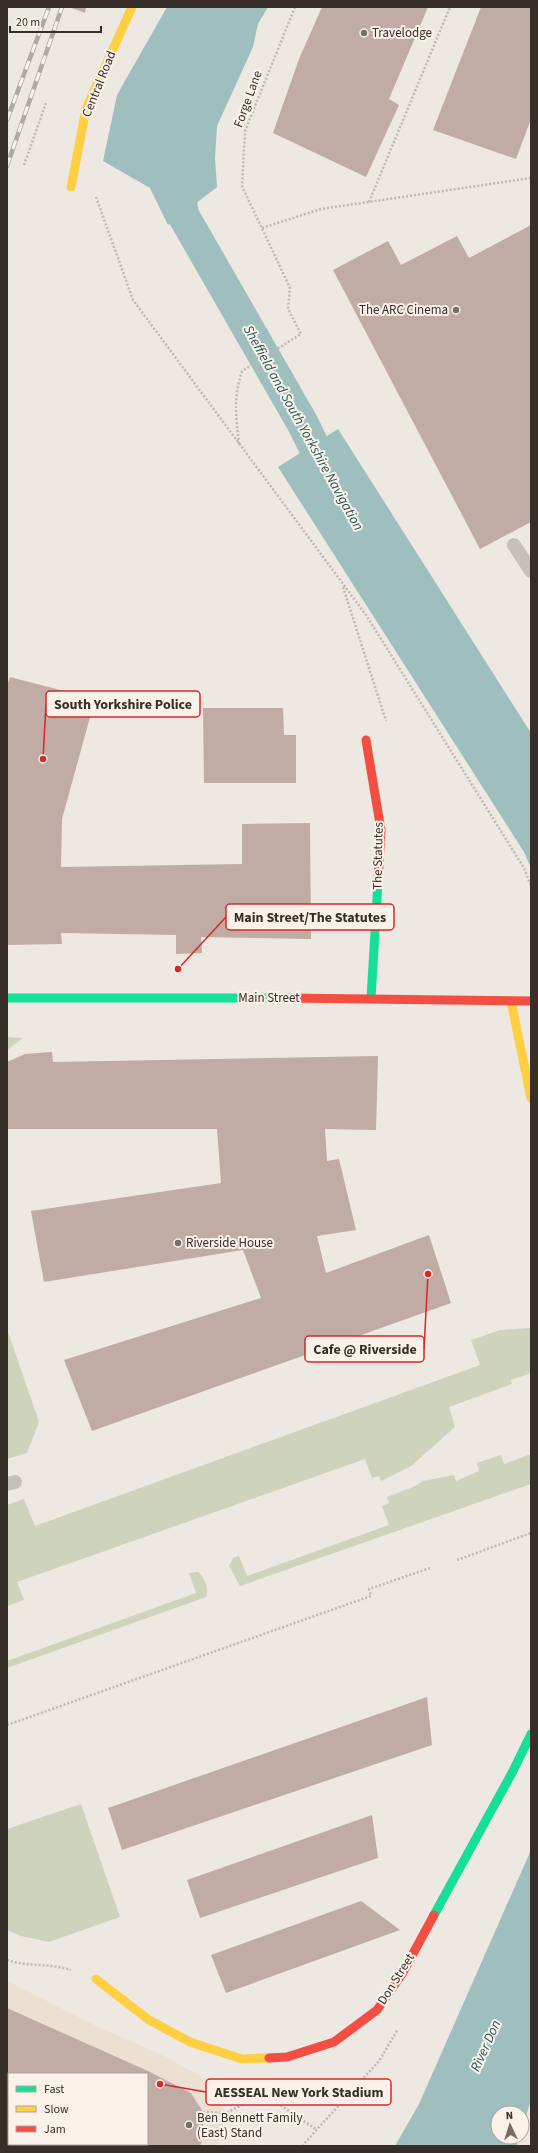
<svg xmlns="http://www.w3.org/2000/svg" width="538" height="2153" font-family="'Source Sans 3',sans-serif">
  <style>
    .green { fill: #ced3bc }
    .plaza { fill: #ebe0d2 }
    .water { fill: #9ebfbe }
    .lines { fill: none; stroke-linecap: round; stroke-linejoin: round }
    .canal { stroke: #9ebfbe; stroke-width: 32 }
    .building { fill: #c0aca4 }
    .path { stroke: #bfb8b3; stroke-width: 2.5; stroke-dasharray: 2 2; stroke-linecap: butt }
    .lane { stroke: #c6c0bb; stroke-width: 14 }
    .fast { stroke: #16e098; stroke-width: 9 }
    .slow { stroke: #ffcf43; stroke-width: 9 }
    .jam { stroke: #f24e42; stroke-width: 9 }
    .rail-casing { stroke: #aea9a5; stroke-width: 4.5 }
    .rail { stroke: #faf2ea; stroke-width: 3; stroke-dasharray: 9; stroke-linecap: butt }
    .poi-dot { fill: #776e6a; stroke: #faf2ea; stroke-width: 1.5 }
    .labels { text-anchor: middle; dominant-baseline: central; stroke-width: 4; stroke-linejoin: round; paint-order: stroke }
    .poi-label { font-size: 13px; fill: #372d29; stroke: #faf2ea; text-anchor: start }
    .street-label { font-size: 13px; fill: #372d29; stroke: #faf2ea }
    .water-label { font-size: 14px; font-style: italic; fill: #1f5558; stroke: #faf2ea }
    .leader { fill: none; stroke: #d62828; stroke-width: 1.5 }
    .callout-dot { fill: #d62828; stroke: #faf2ea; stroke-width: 1.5 }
    .callout { fill: #faf2ea; stroke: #d62828; stroke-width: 1.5 }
    .callout-label { font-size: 14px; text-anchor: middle; font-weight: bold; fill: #372d29 }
  </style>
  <rect width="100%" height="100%" fill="#ede8e2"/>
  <!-- green -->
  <g class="green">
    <polygon points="7,1037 23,1038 7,1050"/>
    <polygon points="531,1328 531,1373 511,1380 512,1384 449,1407 455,1427 411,1466 381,1481 379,1476 372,1478 365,1459 17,1582 24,1600 7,1606 7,1505 24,1499 35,1526 480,1365 471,1340 500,1330"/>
    <polygon points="7,1329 39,1422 27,1453 7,1459"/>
    <polygon points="531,1454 531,1484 240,1586 229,1566 233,1558 239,1556 247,1576 389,1525 382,1506 389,1503 387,1497 413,1487 423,1481 454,1475 456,1481 479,1471 477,1463 501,1455 504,1464"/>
    <path d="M 198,1572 C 204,1577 210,1590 206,1597 L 7,1668 L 7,1661 L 196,1593 L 189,1573 Z"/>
    <polygon points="81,1804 120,1917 49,1942 21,1936 7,1930 7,1829"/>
  </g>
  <!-- plaza -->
  <polygon class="plaza" points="7,1981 94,2025 166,2057 211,2082 226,2113 217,2146 200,2146 203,2138 203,2112 191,2093 148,2071 7,2008"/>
  <!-- water -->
  <g class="water">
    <polygon points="167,7 268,7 258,24 253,47 217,126 215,158 217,187 168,225 150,188 103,161 117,95"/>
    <polygon points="338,429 531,733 531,868 524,852 278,467"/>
    <polygon points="531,1850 531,2100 522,2129 522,2113 498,2113 498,2137 519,2137 517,2146 395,2146 419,2104"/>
  </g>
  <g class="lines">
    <!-- canal -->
    <polyline class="canal" points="176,169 183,215 303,424 332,483"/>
  </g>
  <!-- building -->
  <g class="building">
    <polygon points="69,7 86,7 85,13"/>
    <polygon points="322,7 428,7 389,99 399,105 366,177 273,133 299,59"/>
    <polygon points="481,7 531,7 531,119 516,159 433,130"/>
    <polygon points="531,225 531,522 480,549 333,270 388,241 401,265 457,236 469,258"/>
    <polygon points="10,677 95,699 62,819 61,867 242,864 242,824 310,823 311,939 201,937 202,953 176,954 176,935 61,933 62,944 7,945 7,686"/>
    <polygon points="203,708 283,708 284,735 296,735 296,783 204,783"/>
    <polygon points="52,1052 53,1062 378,1056 376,1130 325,1129 327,1161 339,1159 356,1230 317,1236 326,1273 429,1235 451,1303 92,1431 64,1360 261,1298 243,1250 44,1282 31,1211 221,1183 217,1129 7,1129 7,1062 25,1054"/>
    <polygon points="427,1697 432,1745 122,1850 108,1808"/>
    <polygon points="372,1815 378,1858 200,1918 187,1880"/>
    <polygon points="361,1901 400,1930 226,1993 211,1955"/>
    <polygon points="7,2008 148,2071 191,2093 203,2112 203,2138 200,2146 72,2146 67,2144 147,2144 147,2074 9,2074 9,2119 7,2118"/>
  </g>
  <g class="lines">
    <!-- path -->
    <g class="path">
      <polyline points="24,165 46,103"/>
      <polyline points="96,197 133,300 366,615 524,868 531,886"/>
      <polyline points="369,202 450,7"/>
      <polyline points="262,228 321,209 531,178"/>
      <path d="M 239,444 C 236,416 233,399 242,371 L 301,334 L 288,309 L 290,288 L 242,186 L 245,131 L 295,7"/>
      <polyline points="343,587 386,721"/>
      <polyline points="457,1560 531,1533"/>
      <polyline points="7,1725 371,1596 369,1589 430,1568"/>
      <path d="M 7,1960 C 28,1967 50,1963 71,1970"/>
      <polyline points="264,2094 317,2130"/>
      <polyline points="203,2112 226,2113 264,2094 277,2085"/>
      <polyline points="302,2146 379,2061 398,2029"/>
    </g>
    <!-- lane -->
    <g class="lane">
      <polyline points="514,545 531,571"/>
      <polyline points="7,1484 15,1482"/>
    </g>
    <!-- fast -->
    <g class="fast">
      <polyline points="7,998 285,998"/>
      <polyline points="371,998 378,882"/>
      <polyline points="434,1915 513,1771 531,1734"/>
    </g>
    <!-- slow -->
    <g class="slow">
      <polyline points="71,187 86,109 132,7"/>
      <polyline points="511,1001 531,1098"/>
      <polyline points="96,1979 149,2020 190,2042 242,2059 269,2058"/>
    </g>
    <!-- jam -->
    <g class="jam">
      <polyline points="366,740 381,830 378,882"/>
      <polyline points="285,998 531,1001"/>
      <polyline points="269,2058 287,2057 334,2042 377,2010 402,1974 434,1915"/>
    </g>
    <!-- rail casing -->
    <g class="rail-casing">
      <g id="rail">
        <polyline points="7,120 49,7"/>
        <polyline points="7,166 62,7"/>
      </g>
    </g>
    <!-- rail -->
    <use href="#rail" class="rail"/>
  </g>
  <!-- markers -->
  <g class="poi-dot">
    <circle cx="364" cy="33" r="4"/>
    <circle cx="456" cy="310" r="4"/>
    <circle cx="178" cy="1243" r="4"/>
    <circle cx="189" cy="2125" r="4"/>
  </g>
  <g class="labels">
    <!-- poi labels -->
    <g class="poi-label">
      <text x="372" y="33">Travelodge</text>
      <text x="448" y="310" text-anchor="end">The ARC Cinema</text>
      <text x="186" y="1243">Riverside House</text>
      <text x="197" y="2118">Ben Bennett Family<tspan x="197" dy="15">(East) Stand</tspan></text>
    </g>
    <!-- street labels -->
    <g class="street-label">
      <text transform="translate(99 84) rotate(-68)">Central Road</text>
      <text transform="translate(248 99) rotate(-70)">Forge Lane</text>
      <text transform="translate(378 856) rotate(-89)">The Statutes</text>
      <text x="269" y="998">Main Street</text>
      <text transform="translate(396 1979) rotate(-58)">Don Street</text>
    </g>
    <!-- water labels -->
    <g class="water-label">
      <text transform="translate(303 428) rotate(61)">Sheffield and South Yorkshire Navigation</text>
      <text transform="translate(486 2046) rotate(-66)">River Don</text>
    </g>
  </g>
  <!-- callouts -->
  <path class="leader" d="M43 759L46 704M178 969L226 917M428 1274L424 1349M160 2084L206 2092"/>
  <g class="callout-dot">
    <circle cx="43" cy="759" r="4"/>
    <circle cx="178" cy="969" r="4"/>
    <circle cx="428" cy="1274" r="4"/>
    <circle cx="160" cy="2084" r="4"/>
  </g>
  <g class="callout">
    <rect x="46" y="691" width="154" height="26" rx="4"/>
    <rect x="226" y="904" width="168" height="26" rx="4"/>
    <rect x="305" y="1336" width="119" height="26" rx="4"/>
    <rect x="206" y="2079" width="185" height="26" rx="4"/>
  </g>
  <g class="callout-label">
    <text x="123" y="709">South Yorkshire Police</text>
    <text x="310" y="922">Main Street/The Statutes</text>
    <text x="365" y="1354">Cafe @ Riverside</text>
    <text x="299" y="2097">AESSEAL New York Stadium</text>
  </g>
  <!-- border -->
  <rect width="538" height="2153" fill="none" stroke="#372d29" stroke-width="16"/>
  <!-- legend -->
  <rect x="8" y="2073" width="140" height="72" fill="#faf2ea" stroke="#aca39d"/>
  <rect x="16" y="2086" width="20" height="6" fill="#16e098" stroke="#aca39d"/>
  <text x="44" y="2093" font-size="12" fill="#372d29">Fast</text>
  <rect x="16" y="2106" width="20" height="6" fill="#ffcf43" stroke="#aca39d"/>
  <text x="44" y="2113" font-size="12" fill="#372d29">Slow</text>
  <rect x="16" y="2126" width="20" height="6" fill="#f24e42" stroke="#aca39d"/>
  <text x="44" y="2133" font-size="12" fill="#372d29">Jam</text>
  <!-- north arrow -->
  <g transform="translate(510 2125) rotate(356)"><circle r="19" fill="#faf2ea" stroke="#aca39d"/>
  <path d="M0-3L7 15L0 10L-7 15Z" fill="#776e6a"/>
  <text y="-6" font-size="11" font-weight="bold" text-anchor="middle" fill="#372d29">N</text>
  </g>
  <!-- scale -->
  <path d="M10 26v6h91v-6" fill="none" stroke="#372d29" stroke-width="2"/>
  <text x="16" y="26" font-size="12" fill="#372d29" stroke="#faf2ea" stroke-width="3" paint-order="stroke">20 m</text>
</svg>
